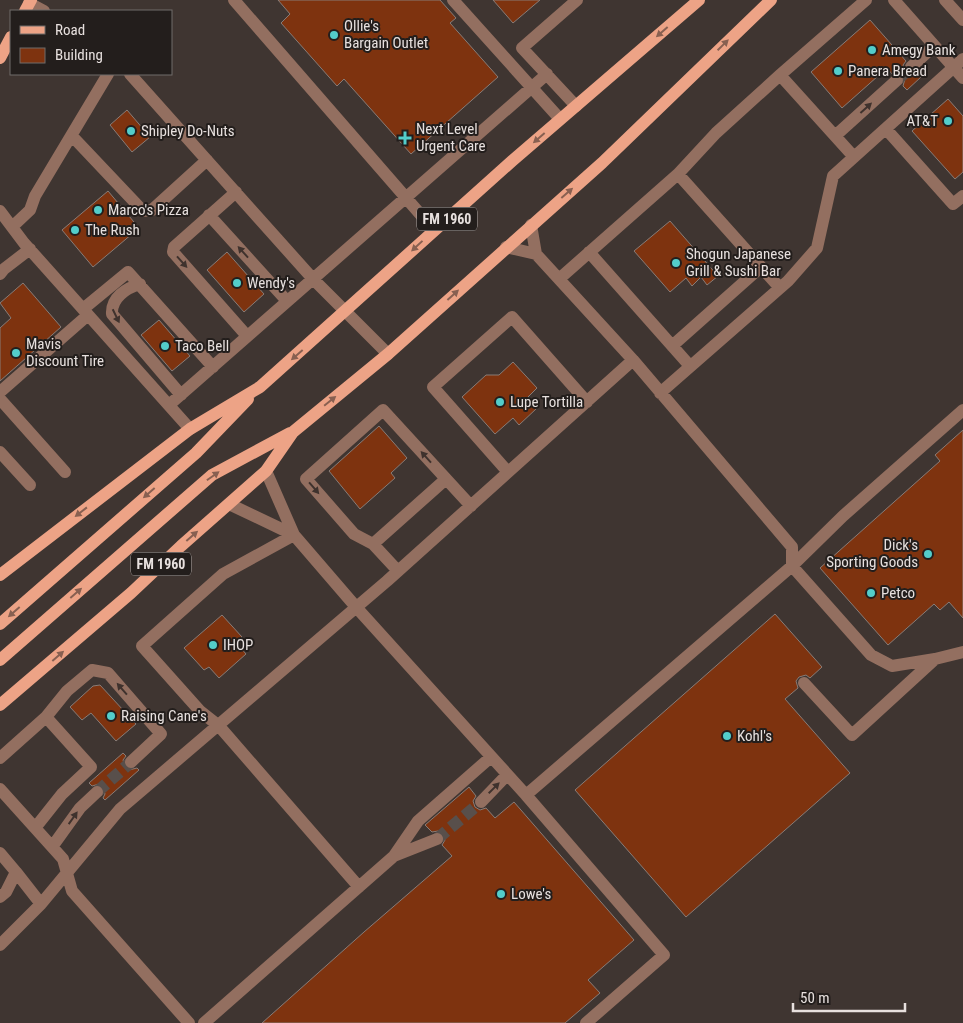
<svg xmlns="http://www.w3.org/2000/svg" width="963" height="1023" viewBox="0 0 963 1023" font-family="'Roboto Condensed',sans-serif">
<rect width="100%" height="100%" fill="#3f3531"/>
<path fill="#7e330f" stroke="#887c77" d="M278,0H440L456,18L450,23L498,77L411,154L344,79L337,86L281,23L290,14Z
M493,0H540L513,23Z
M870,20L906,61L903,65L905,72L909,75L917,73L921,77L907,90L903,86L905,79L903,74L896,72L892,74L887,68L842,108L811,72Z
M948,99L963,116V172L955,179L912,131Z
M127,110L150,137L132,152L110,125Z
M108,191L139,228L93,267L62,230Z
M670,221L718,276L707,285L701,277L692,286L686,278L670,292L634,251Z
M227,252L264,294L244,312L207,270Z
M23,283L61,327L0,381V328L11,318L0,303Z
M159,320L190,356L172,371L141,335Z
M513,362L537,388L528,397L537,408L519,425L513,418L495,434L462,397L486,375H499Z
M379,426L407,458L391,473L395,478L360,509L329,471Z
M963,430V618L949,602L940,610L934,604L888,645L820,568L940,461L935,455Z
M775,614L822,667L810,678L806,675L799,677L796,681L798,688L785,699L850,773L686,917L575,790Z
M222,615L242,637L236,642L246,654L219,678L209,667L204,670L184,648Z
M100,685L136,724L116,741L91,713L82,720L70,707L93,686Z
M123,753L126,756L123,760L125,767L129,770L137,768L139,770L105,800L103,798L105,794L103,787L99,784L92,786L89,783Z
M469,787L476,796L473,801L475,807L480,810L486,808L495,818L514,802L634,940L588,980L600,993L565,1023H262L364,932L452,856L442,845L445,840L442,833L438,831L432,832L425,825Z"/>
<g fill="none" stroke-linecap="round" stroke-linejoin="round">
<path stroke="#584f4b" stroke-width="12" stroke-dasharray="12 6" stroke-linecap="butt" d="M897,80L911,67
M97,792L131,762
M437,839L481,802"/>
<path stroke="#936f60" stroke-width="12" d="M234,0L434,230
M453,0L560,119
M894,0L963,78
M945,0L963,20
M29,3L44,11
M911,67L934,46
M130,74L313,279L388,354
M780,75L854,157
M576,106L522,48L577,0
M886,129L953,204L963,196
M72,136L143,211L152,210L207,160
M835,136L897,80
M678,174L780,288
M236,192L174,247L173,252L247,336
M0,211L24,243L190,429
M209,215L287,301
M531,225L536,254L633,360L792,547V566L871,655L892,666L935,659L963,652
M12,227L30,210L35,196L108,74
M506,247L536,254
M589,252L690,366
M0,274L4,269L30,249
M559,279L678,174L716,133L780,75L866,0
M140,284C126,288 111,298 112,314L181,395
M83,309L128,272L213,367
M672,346L761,267
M0,392L88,315
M660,393L788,281L817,248L833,176L963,59
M0,399L65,472
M169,405L547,74
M0,452L30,485
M508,472L433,387L512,317L587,402
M229,504L294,535L266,471
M373,544L446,479
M398,571L373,544L354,534L306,479L383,410L471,506
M804,683L852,735L935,659
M46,717L67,691L92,670L108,673L161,734L131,762
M0,758L46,717L91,767L62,794L35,828
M0,789L63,859L72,891L189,1023
M526,795L664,955L586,1023
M481,802L507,775
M52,847L80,808L97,792
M0,853L16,872L6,892L0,897
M394,856L437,839
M16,872L41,904
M359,887L219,726L200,711L142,646L223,574L294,535L356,607L526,795L792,566L843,516L963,410
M0,945L41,904L120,809L387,581L633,360
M204,1023L394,856L418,821L491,757"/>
<path stroke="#eda386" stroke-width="12" d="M25,11L31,0
M0,58L11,37
M0,575L190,429L260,387L512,161L699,0
M0,624L196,453L248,399
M0,660L212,475L290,433
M0,705L131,593L181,546L266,471L293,432L388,354L602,163L771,0"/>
</g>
<defs><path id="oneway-solid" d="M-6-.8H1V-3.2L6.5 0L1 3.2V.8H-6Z" transform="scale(1.25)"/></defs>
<g fill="#886051">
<use href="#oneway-solid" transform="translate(662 32) rotate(139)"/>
<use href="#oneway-solid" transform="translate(723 45) rotate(-44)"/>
<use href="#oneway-solid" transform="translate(539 138) rotate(139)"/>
<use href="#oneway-solid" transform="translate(567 193) rotate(-41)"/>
<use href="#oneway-solid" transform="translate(417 246) rotate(137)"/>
<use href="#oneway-solid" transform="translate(453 295) rotate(-42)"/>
<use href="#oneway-solid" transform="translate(297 355) rotate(139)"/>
<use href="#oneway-solid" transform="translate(330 401) rotate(-39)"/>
<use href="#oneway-solid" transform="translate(213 476) rotate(-35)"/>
<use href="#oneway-solid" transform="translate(149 493) rotate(139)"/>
<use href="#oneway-solid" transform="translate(81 512) rotate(142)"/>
<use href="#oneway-solid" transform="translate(192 536) rotate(-41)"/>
<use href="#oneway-solid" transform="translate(76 593) rotate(-41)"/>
<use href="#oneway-solid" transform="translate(14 612) rotate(139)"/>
<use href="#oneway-solid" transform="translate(58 656) rotate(-41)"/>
</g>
<g fill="#3f322d">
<use href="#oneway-solid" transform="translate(866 108) rotate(-42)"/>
<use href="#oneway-solid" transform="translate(243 252) rotate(-132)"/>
<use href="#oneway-solid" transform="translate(182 262) rotate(48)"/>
<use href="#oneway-solid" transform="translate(116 316) rotate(64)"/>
<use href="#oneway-solid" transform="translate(426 457) rotate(-132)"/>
<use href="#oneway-solid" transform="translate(314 488) rotate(49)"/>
<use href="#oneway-solid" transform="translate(122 689) rotate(-131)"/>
<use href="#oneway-solid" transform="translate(494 788) rotate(-45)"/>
<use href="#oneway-solid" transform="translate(73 818) rotate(-55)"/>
</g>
<g fill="#53cdca" stroke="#231e1c" stroke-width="2">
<circle cx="334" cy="35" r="5"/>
<circle cx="872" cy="50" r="5"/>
<circle cx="838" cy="71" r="5"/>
<circle cx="948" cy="121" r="5"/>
<circle cx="131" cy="131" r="5"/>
<path d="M402.5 130.5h5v5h5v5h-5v5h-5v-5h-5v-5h5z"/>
<circle cx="98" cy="210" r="5"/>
<circle cx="75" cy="230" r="5"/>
<circle cx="676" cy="263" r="5"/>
<circle cx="237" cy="283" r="5"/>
<circle cx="165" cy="346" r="5"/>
<circle cx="16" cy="353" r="5"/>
<circle cx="500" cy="402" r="5"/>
<circle cx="928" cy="554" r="5"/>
<circle cx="871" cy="593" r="5"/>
<circle cx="213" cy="645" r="5"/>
<circle cx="111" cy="716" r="5"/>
<circle cx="727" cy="736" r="5"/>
<circle cx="501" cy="894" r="5"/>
</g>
<g text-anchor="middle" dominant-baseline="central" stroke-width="4" stroke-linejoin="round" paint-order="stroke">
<g fill="#231e1c" stroke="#aca6a4" stroke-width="1">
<rect x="417" y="207.5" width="60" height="23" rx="4"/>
<rect x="131" y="552.5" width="60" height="23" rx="4"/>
</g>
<g font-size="14" font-weight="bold" fill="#e7e0de">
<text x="447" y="219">FM 1960</text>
<text x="161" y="564">FM 1960</text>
</g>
<g font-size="15" fill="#e7e0de" stroke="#231e1c" text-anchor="start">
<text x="344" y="26">Ollie's<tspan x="344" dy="17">Bargain Outlet</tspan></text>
<text x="882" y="50">Amegy Bank</text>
<text x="848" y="71">Panera Bread</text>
<text x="938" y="121" text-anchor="end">AT&amp;T</text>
<text x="416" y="129">Next Level<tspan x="416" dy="17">Urgent Care</tspan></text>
<text x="141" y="131">Shipley Do-Nuts</text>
<text x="108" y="210">Marco's Pizza</text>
<text x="85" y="230">The Rush</text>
<text x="686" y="254">Shogun Japanese<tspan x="686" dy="17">Grill &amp; Sushi Bar</tspan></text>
<text x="247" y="283">Wendy's</text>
<text x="26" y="344">Mavis<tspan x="26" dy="17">Discount Tire</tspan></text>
<text x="175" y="346">Taco Bell</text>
<text x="510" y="402">Lupe Tortilla</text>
<text x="918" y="545" text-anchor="end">Dick's<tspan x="918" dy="17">Sporting Goods</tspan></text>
<text x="881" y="593">Petco</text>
<text x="223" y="645">IHOP</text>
<text x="121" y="716">Raising Cane's</text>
<text x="737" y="736">Kohl's</text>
<text x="511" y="894">Lowe's</text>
</g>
</g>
<rect x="10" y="10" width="162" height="65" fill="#231e1c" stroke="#716c6a"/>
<rect x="20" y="26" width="25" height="8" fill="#eda386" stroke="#716c6a"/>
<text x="55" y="35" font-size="15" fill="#e7e0de">Road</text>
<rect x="20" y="48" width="25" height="15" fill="#7e330f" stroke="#716c6a"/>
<text x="55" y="60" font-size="15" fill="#e7e0de">Building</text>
<path d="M793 1003v8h112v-8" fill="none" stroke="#e7e0de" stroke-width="2.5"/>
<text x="800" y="1003" font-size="15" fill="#e7e0de" stroke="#231e1c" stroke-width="4" paint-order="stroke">50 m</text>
</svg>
